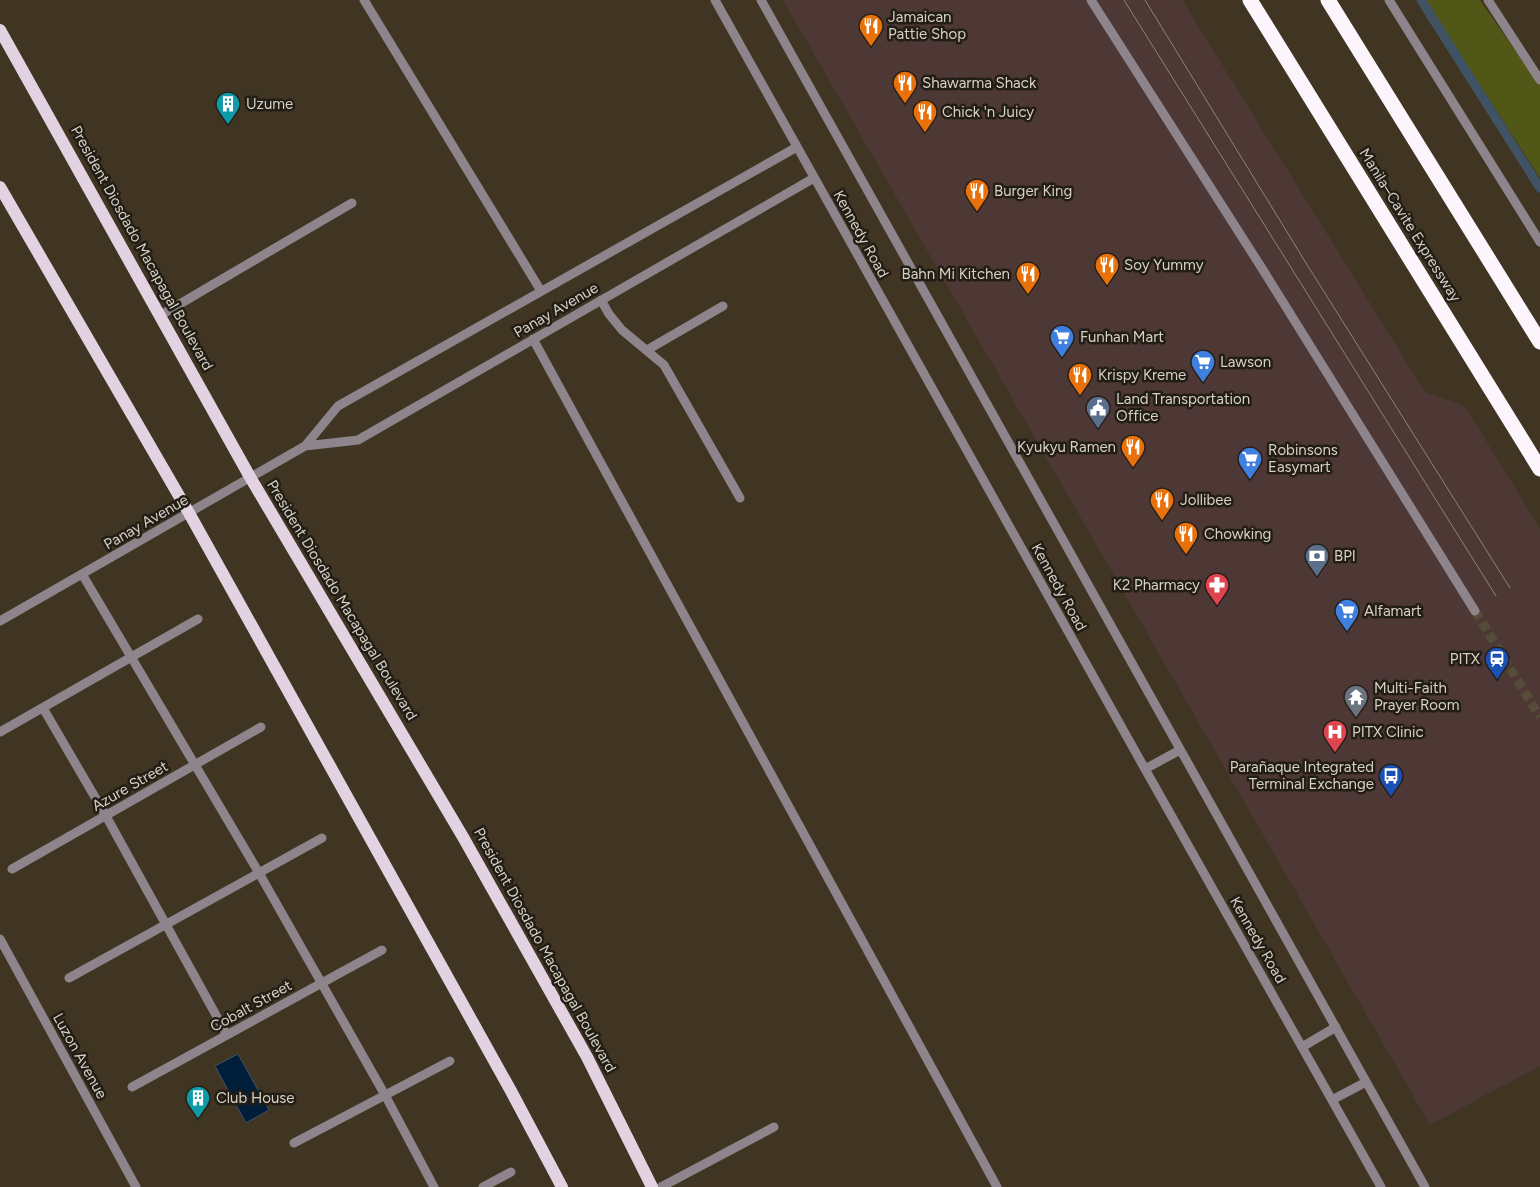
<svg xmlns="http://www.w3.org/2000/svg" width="1540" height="1187" viewBox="0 0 1540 1187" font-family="Figtree,sans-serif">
<rect width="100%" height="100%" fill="#3f3522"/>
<path fill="#4d3835" d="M783,0H1182L1425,392L1465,406L1540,529V1066L1430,1125Z"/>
<path fill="#505717" d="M1425,0H1480L1540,86V178Z"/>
<path fill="#001d3a" stroke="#405364" d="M238,1054L269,1110L246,1123L215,1066Z"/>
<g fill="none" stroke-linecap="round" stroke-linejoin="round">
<path stroke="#405364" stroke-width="9" d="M1421,0L1540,188"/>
<path stroke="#564c3a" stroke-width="9" stroke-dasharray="9 4.5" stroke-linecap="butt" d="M1475,611L1540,717"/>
<path stroke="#8d848c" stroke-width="9" d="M364,0L541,291
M715,0L1145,769L1381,1187
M761,0L1425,1187
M1091,0L1263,270L1475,611
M1389,0L1540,242
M1488,0L1540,80
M601,300L609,314L622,330L664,365L740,498
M161,315L352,203
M533,339L997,1187
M647,350L723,306
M305,446L358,440L814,178
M82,574L259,873L385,1095L434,1187
M0,621L305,446L338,406L797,147
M43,708L106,816L227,1035
M0,732L198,619
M1145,769L1180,750
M12,869L261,727
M0,939L136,1187
M69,978L322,838
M1302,1047L1336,1027
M132,1087L382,950
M1332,1100L1366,1082
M294,1143L450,1061
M483,1187L511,1172
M661,1187L774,1127"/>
<path stroke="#e3d2e1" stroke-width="12" d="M0,30L250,477L463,837L587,1057L652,1187
M0,187L189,513L511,1091L562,1187"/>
<path stroke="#fdf5fc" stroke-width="15" d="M1250,0L1540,469
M1328,0L1540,342"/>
<path stroke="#8d8475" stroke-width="1" d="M1124,0L1496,596
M1145,0L1306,263L1510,588"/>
</g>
<defs>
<symbol id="restaurant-pin" viewBox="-11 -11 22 30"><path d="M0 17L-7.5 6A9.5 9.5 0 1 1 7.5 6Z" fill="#e8710a" stroke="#221d15"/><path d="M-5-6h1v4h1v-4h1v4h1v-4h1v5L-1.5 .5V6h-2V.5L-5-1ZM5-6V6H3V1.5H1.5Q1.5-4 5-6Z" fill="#fff"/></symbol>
<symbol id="building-pin" viewBox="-11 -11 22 30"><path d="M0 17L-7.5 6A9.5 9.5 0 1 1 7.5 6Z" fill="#0f9aa8" stroke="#221d15"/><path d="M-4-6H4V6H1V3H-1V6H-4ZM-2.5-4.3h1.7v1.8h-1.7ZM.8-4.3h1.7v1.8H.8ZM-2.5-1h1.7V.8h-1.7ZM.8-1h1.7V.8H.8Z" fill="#fff"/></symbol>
<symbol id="supermarket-pin" viewBox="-11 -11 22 30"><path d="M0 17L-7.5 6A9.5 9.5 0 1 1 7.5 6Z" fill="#3f7fe0" stroke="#221d15"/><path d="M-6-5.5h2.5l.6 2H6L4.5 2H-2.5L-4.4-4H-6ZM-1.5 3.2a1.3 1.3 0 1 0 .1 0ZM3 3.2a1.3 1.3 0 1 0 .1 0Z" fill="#fff"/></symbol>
<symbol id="civic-pin" viewBox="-11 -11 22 30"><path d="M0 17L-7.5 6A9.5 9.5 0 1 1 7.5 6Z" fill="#5c6f8a" stroke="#221d15"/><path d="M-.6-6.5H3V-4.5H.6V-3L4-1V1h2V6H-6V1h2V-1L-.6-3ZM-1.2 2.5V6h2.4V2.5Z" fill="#fff"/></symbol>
<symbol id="bank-pin" viewBox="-11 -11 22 30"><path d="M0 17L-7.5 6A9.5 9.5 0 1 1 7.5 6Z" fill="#5c6f8a" stroke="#221d15"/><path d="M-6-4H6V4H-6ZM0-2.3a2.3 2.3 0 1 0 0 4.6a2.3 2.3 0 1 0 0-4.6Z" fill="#fff"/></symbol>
<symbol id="pharmacy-pin" viewBox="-11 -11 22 30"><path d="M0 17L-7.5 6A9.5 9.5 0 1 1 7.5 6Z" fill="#e0444e" stroke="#221d15"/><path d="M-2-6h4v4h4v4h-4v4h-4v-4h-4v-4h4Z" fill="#fff"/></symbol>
<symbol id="station-pin" viewBox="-11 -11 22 30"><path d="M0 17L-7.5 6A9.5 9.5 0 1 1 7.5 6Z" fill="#1a4fb4" stroke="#221d15"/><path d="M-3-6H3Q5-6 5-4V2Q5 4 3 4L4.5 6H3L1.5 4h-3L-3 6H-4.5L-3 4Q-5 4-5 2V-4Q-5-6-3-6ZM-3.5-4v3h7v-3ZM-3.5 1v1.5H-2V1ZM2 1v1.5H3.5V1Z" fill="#fff"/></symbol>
<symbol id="temple-pin" viewBox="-11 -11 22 30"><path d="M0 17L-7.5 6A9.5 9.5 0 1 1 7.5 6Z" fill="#6b7280" stroke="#221d15"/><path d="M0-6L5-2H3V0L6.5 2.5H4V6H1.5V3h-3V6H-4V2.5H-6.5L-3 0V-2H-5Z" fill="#fff"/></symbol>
<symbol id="hospital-pin" viewBox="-11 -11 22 30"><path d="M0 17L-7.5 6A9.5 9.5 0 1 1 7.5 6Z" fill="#e0444e" stroke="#221d15"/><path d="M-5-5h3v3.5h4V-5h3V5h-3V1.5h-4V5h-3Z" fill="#fff"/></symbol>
<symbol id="bus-pin" viewBox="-11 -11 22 30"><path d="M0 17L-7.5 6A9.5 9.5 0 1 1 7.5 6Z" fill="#1a4fb4" stroke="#221d15"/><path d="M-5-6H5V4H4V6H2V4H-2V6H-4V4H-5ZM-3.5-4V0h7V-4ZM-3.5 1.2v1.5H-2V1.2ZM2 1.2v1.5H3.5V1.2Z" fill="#fff"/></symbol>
</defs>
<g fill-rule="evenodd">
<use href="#restaurant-pin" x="857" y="12" width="28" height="38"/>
<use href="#restaurant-pin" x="891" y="69" width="28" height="38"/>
<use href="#building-pin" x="214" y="90" width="28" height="38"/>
<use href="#restaurant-pin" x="911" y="98" width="28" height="38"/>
<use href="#restaurant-pin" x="963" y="177" width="28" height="38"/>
<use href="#restaurant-pin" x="1093" y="251" width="28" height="38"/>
<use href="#restaurant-pin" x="1014" y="260" width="28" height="38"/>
<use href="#supermarket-pin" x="1048" y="323" width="28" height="38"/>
<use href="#supermarket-pin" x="1189" y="348" width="28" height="38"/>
<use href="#restaurant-pin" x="1066" y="361" width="28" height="38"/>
<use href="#civic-pin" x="1084" y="394" width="28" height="38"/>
<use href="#restaurant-pin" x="1119" y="433" width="28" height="38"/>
<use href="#supermarket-pin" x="1236" y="445" width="28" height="38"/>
<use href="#restaurant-pin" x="1148" y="486" width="28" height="38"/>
<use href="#restaurant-pin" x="1172" y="520" width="28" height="38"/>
<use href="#bank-pin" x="1303" y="542" width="28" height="38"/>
<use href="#pharmacy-pin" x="1203" y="571" width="28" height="38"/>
<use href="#supermarket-pin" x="1333" y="597" width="28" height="38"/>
<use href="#station-pin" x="1483" y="645" width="28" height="38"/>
<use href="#temple-pin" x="1342" y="683" width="28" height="38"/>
<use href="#hospital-pin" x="1321" y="718" width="28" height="38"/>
<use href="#bus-pin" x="1377" y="762" width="28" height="38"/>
<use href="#building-pin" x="184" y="1084" width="28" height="38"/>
</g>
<g text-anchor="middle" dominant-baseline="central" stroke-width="5" stroke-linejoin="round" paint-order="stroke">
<g font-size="15" fill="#d7d0c5" stroke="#221d15" text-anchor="start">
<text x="888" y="17">Jamaican<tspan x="888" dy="17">Pattie Shop</tspan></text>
<text x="922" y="83">Shawarma Shack</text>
<text x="246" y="104">Uzume</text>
<text x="942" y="112">Chick 'n Juicy</text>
<text x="994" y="191">Burger King</text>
<text x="1124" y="265">Soy Yummy</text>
<text x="1010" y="274" text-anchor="end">Bahn Mi Kitchen</text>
<text x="1080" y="337">Funhan Mart</text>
<text x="1220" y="362">Lawson</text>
<text x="1098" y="375">Krispy Kreme</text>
<text x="1116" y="399">Land Transportation<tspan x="1116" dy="17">Office</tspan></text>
<text x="1116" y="447" text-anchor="end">Kyukyu Ramen</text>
<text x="1268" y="450">Robinsons<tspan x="1268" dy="17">Easymart</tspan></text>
<text x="1180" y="500">Jollibee</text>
<text x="1204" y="534">Chowking</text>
<text x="1334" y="556">BPI</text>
<text x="1200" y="585" text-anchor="end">K2 Pharmacy</text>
<text x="1364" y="611">Alfamart</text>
<text x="1480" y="659" text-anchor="end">PITX</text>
<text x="1374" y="688">Multi-Faith<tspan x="1374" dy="17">Prayer Room</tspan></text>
<text x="1352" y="732">PITX Clinic</text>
<text x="1374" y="767" text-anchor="end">Parañaque Integrated<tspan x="1374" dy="17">Terminal Exchange</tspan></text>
<text x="216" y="1098">Club House</text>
</g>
<g font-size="15" fill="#d7d0c5" stroke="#221d15">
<text transform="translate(1410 225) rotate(58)">Manila–Cavite Expressway</text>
<text transform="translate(861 234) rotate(61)">Kennedy Road</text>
<text transform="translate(142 248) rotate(61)">President Diosdado Macapagal Boulevard</text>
<text transform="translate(556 310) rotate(-30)">Panay Avenue</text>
<text transform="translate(146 522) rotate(-30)">Panay Avenue</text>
<text transform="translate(1059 587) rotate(61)">Kennedy Road</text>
<text transform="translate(342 600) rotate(59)">President Diosdado Macapagal Boulevard</text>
<text transform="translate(130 786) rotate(-30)">Azure Street</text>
<text transform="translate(1258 940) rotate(60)">Kennedy Road</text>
<text transform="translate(545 950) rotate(61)">President Diosdado Macapagal Boulevard</text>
<text transform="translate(251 1006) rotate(-29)">Cobalt Street</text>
<text transform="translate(80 1056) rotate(61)">Luzon Avenue</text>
</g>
</g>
</svg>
